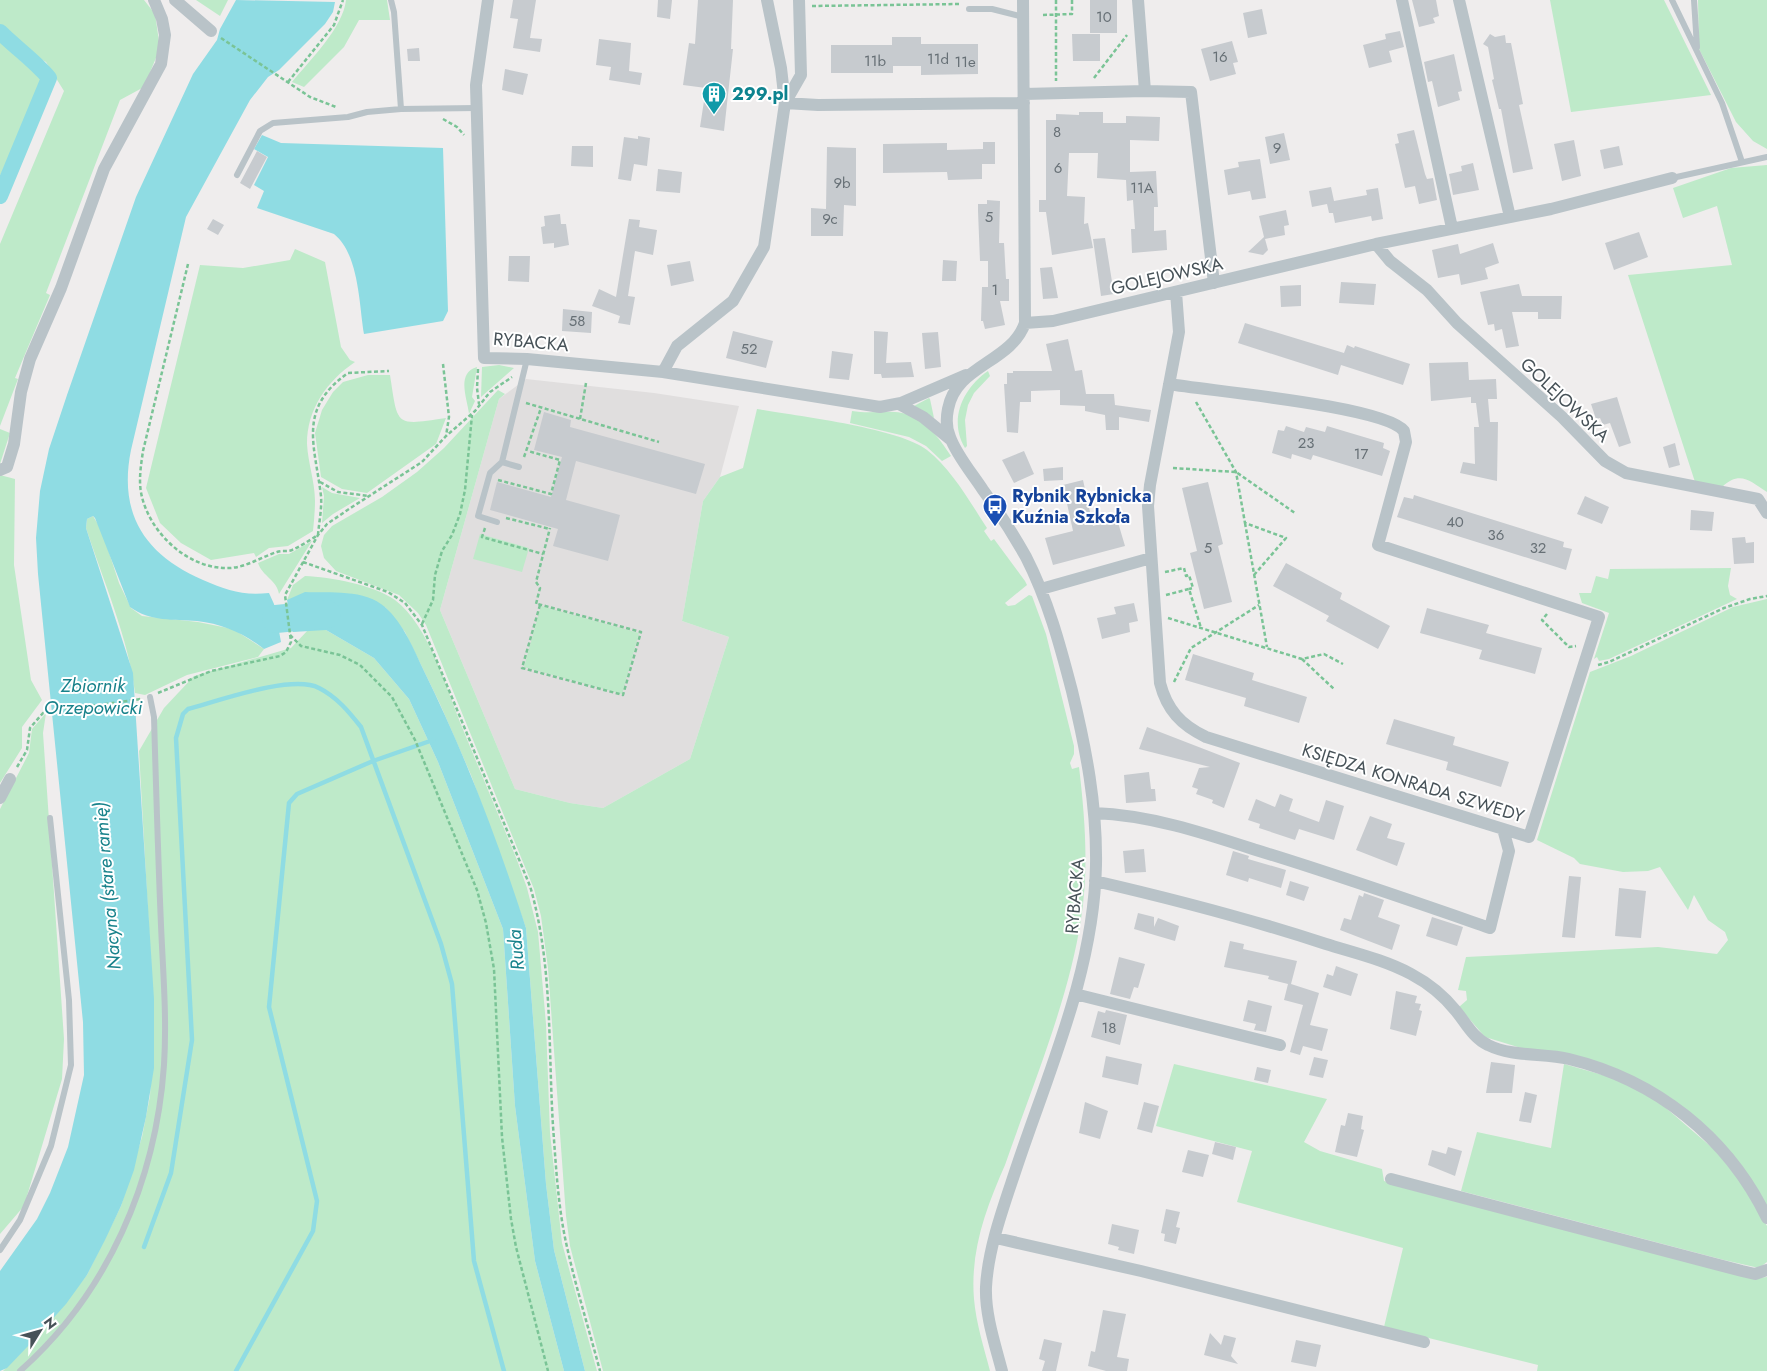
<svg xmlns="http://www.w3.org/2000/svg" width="1767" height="1371" viewBox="0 0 1767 1371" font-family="Jost,sans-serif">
<rect width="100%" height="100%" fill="#efeded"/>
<path fill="#e0dede" d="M526,379L654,393L739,406L720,477L703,501L682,621L729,637L690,759L603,808L570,803L515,789L440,610L499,399Z"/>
<path fill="#beeac9" d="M0,0H144L155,14L160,48L144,87L120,100L46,293L50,295L15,378L18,379L0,426V244L64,91L46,62L24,50L0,25Z
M196,0H228L220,16Z
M346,0H387L390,20H359L344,47L304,87L292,82C310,60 343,28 346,0Z
M1550,0H1664L1711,95L1571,112Z
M1698,0H1767V149L1753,141L1736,122L1699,49Z
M0,40L22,62L38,72L44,79L0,176Z
M1767,165V492C1750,481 1740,470 1722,487L1695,482L1628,275L1732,265L1717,206L1683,218L1673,188L1731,168Z
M295,249L325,262L341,347L350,360L355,362C327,381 307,409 307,444C308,463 315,482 315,501C315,511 314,521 313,531L288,546L269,548L256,557L254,553L211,560L181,543L160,523L146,488L200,265L243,268L290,260Z
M499,365L514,368L481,397L482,367Z
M477,367L472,397L475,401L469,414C467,398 456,373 477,367Z
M988,371L990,376L974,393L968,405L965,420L967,446L965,448C948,420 963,388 988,371Z
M368,375H390C398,426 394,426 446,418L436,444L367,493L342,489L321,477L315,433L322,410L333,392L343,382Z
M498,390L505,394L499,399L440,610L515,789L570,803L603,808L690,759L729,637L682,621L703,501L720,477L743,468L757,409C796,416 899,428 927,450C951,469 969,500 985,525L987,528L984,531L991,541L994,539L1025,581L1027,585L1005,603L1008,606L1015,605L1029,595L1032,596L1046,634L1074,746V754L1070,763L1072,769L1079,767C1085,817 1089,869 1081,919C1069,999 1032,1087 1005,1165C986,1208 970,1251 974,1299C976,1323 984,1348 990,1371H603L570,1246L566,1216L548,968L541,916L534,889L426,625L418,613L399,595L336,571L324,558L321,546L324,535L332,526L382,497L417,472L444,448Z
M929,398L930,399L934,418L914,406Z
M852,411C870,414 886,410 902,413C923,416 940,439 951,456L942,461L926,446L909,437L850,423Z
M0,429L10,433L0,464Z
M0,475L15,479L14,565L31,680L42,700L22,727V748L0,783Z
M322,487L332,493L360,498L333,514L322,523L324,496Z
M93,516L102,531L119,583L131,608L142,616L198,622L233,629L264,649L258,657L187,675L145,695L135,693C129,640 103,580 86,528L87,519Z
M480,534L529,548L522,572L473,559Z
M312,541L279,594C277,580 262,576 258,563L279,554H289Z
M1731,568L1728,586L1730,595L1737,599L1609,659L1599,661L1597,657L1594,659L1609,613L1582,603L1579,593H1591L1596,576L1608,579L1610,569Z
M305,576C330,577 374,585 395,600C429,626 446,688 462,727C480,771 499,816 517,860L527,888L538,932L546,1024L550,1133L562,1243L597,1371H585L554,1250L546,1184L526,928L471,775L440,704L405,632L385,607L287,600L293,585Z
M1767,599V1210L1756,1188L1655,1089L1485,1037L1459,1007L1467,1000L1466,991L1458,990L1466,957L1658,947L1717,954L1728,940L1725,932L1708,920L1694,895L1688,910L1660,867L1648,871L1623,872L1580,864L1574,858L1537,840L1590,672L1631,656L1733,607Z
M541,606L639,633L622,694L524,667Z
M308,630H326L374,658L409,699L438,762L503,929L515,1106L535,1261L564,1371H3L43,1330L87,1275L121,1206L142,1137L150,1096L154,1019L139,751L164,708L194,676L291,648Z
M46,713L43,733L64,1039L62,1079L24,1206L0,1234V809L29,753L32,729Z
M1174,1064L1327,1099L1304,1142L1320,1151L1382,1169L1384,1181L1416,1191L1758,1278L1767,1277V1371H1537L1538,1365L1384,1327L1403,1248L1237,1202L1252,1151L1156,1126Z
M1564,1064L1610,1077L1652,1096L1716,1151L1748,1191L1767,1226V1262L1759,1268L1724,1260L1461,1191L1477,1132L1551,1148Z"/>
<path fill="#8fdce3" d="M236,0L335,2L333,12L325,24L279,70L268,77L250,100L186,217L131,450C118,514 145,555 203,580C227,590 242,596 269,593L274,604L281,642L264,649C243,633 223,624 197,621C174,619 150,622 130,607L95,518L93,516L87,519L86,528L133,673L154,999V1068L146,1117L134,1170L121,1206L105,1240L87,1275L66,1304L31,1343L7,1368L0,1371V1271L37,1219L50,1193L68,1147L84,1075L83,1022L38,574L36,538L40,491L49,449L67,395L136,197L193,74L217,40L220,29Z
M262,135L281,143L443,148L448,311L443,321L364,334C359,304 359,254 334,234L257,208L264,191L254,185L268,157L254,149Z
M305,592C330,593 365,589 385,607C404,624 414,650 424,671C465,754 498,841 526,928L546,1184L554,1250L585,1371H564L535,1261L515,1106L503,929L438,762L409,699L374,658L326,630L293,632L287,600Z"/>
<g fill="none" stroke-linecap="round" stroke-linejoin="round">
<path stroke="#8fdce3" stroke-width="4.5" d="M144,1247L171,1173L192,1040L176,738L183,714L188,709C218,701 292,674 319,688C337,697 349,712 361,727L441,944L452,984L474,1261L504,1371
M236,1371L313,1231L317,1201L269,1007L289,803L297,794L373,761L433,740"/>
<path stroke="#8fdce3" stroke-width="16" d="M0,32C16,48 35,61 49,78L0,196"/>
<path stroke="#8fdce3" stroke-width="28" d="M276,619L327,614"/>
</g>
<path fill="#c7cbcf" d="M513,0H536L530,38L542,39L540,52L513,48L518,19L510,18Z
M658,0H672L670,19L657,17Z
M698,0H733L731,49H733L724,131L700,127L706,88L683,85L689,43L695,44Z
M1090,0H1117V33H1090Z
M1412,0H1436L1439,16L1433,18L1435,23L1419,27Z
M1262,9L1267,34L1248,38L1243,13Z
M1400,31L1404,47L1389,51L1392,62L1369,68L1363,45L1386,39L1385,34Z
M1072,34H1100V61H1073Z
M1490,34L1495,37L1505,35L1506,43H1511L1523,104L1519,105L1533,169L1513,173L1501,109H1499L1492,80L1494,79L1488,47L1483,44Z
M892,37H921V44H978V74L921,75V66H893V73H831V45H892Z
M599,39L631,43L629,71L642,73L640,85L609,80L611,67L596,65Z
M1232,41L1238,62L1233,63L1236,74L1210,81L1201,49Z
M419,48L420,61H408L407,49Z
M1454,54L1462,91L1458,92L1460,100L1438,107L1432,81L1428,82L1424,62Z
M505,69L528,74L523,95L502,90Z
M1079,112H1103V123H1126V116L1160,117L1159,141L1130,140V172L1156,171L1158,207H1154V231L1166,230L1167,250L1132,253L1131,229H1135L1133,200L1127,201L1126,180L1097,178L1098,153H1069L1067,196L1085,197L1084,224L1088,223L1093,248L1052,255L1046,212H1039V200H1046V120H1056V114L1079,115Z
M1414,130L1425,174L1427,179L1433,178L1437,200L1419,204L1415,186L1405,188L1395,144L1399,143L1397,134Z
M1284,133L1290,160L1270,164L1265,137Z
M638,136L650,138L647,166L634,164L631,181L618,179L624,137L638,139Z
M1574,140L1581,176L1562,181L1554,144Z
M983,142H995V164H982V179L948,180L947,172L883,173V144L947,143V150L983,149Z
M572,146H593V167L571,166Z
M1619,146L1623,165L1604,169L1600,150Z
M827,147L856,148V206L844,205L843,236H811V208L826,209Z
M257,151L267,157L250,189L240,183Z
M1260,159L1266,198L1252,200L1250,191L1228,195L1224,170L1239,167L1238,162Z
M1473,163L1479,190L1453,195L1449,174L1462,171L1461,166Z
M658,169L682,172L680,193L656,191Z
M1331,187L1334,201L1367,195L1366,190L1378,188L1383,219L1372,221L1371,216L1335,223L1333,213H1329L1327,204L1312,207L1309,191Z
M987,200L1000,201L999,243H1004L1006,279H1009V301H1000L1005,325L985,329L983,321H981L982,287H988V261H980L978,211V204H987Z
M1286,210L1289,225L1284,226L1285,235L1265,239L1268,250L1263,255L1248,252L1264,237L1259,216Z
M560,214L561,224H566L569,245L554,248V243L543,244L541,227L545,226L544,216Z
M213,219L224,225L218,235L207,229Z
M629,219L640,220L639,227L657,230L653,255L635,251L628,296L635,297L630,325L618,323L620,316L592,306L599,289L616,297Z
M1639,232L1648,257L1614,270L1605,243Z
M1105,238L1114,294L1101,296L1093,239Z
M1493,243L1499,263L1485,268L1488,279L1461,285L1459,274L1438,278L1432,250L1458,244L1460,254Z
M509,256H530L529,282L508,281Z
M943,260L957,261L956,281H942Z
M690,261L694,281L671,286L667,265Z
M1052,267L1058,298L1043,299L1040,268Z
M1341,282L1376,284L1374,305L1339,303Z
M1519,284L1522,296H1562L1561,319H1538V312H1512L1519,346L1506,348L1502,329L1495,331L1494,324L1488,325L1480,292Z
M1301,285V306L1281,307L1280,286Z
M563,309L592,312L591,333L562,331Z
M1245,323L1344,353L1347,345L1354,348L1355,346L1410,364L1403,385L1341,365L1338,375L1238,343Z
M733,331L773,341L766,368L726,358Z
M874,331L888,332L886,363L911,362L914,377L882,378L881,374H874Z
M938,332L941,367L925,369L922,333Z
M1068,339L1075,371L1082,370L1086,394H1114L1115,405L1151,410L1149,422L1119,417V430H1106L1105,415L1085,411V406L1060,405V390L1031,391V402H1020L1018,433L1007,432L1004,384H1007V373H1013V371H1052L1046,344Z
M832,351L853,354L849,380L829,378Z
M1468,362L1469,380L1496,379L1497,399H1488L1490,422H1498L1497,481L1460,473L1463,462L1475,464L1474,427H1479L1476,403H1471V397L1431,401L1429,363Z
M1617,397L1631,443L1619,447L1610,423L1603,425L1600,418L1596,419L1591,404Z
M544,412L571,420L570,427L705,464L696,494L576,461L566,500L620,515L608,561L553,546L558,529L490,510L497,482L551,497L562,457L534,450Z
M1286,426L1304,432L1306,427L1325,432L1327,426L1384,443L1383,448L1390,451L1382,476L1313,455L1311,460L1292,454L1291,459L1272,453L1278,430L1284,431Z
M1675,443L1680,465L1669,468L1663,447Z
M1024,451L1034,474L1014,483L1002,460Z
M1063,467V480L1044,481L1043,469Z
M1083,480L1093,526L1117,519L1125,546L1053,565L1045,538L1073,531L1063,485Z
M1208,482L1223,544L1218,546L1232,602L1204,609L1190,553L1197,551L1182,488Z
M1414,495L1564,542L1563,547L1572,549L1566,570L1397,517L1404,497L1413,499Z
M1585,496L1609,507L1602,524L1577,514Z
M1691,510L1714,512L1712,531L1690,530Z
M1745,537L1746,543L1754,542V563L1734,564L1732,538Z
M1286,563L1342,593L1340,599L1390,626L1378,649L1326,621L1329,616L1273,586Z
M1134,603L1138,621L1129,623L1130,632L1102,639L1097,618L1116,614L1114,607Z
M1427,608L1489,625L1486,633L1542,648L1535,674L1479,659L1482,650L1420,633Z
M1193,654L1254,673L1252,680L1307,697L1299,723L1244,706L1246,698L1185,680Z
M1394,719L1455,737L1453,745L1509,762L1501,787L1446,770L1448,762L1386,744Z
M1147,727L1240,763L1224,808L1212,803L1213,800L1196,794L1198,789L1192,787L1199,768L1210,767L1139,749Z
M1149,772L1151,789H1155L1156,801L1126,803L1124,775Z
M1280,794L1293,799L1289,811L1319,822L1326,800L1344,806L1334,840L1299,829L1295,840L1259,828L1260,824L1248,820L1256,799L1275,807Z
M1370,816L1392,824L1387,838L1405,843L1397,866L1356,850Z
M1144,849L1146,872L1125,873L1123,851Z
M1233,851L1249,856L1248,859L1286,870L1281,888L1249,878L1248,882L1226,875Z
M1569,876L1581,877L1575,938L1562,937Z
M1290,881L1309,887L1304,901L1286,895Z
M1619,888L1646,891L1641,938L1615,936Z
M1364,893L1384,900L1378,917L1400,925L1392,950L1340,930L1344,918L1351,920L1359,895L1363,897Z
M1138,913L1154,917V927L1158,918L1179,926L1175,941L1134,929Z
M1432,917L1463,927L1457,946L1426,936Z
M1230,941L1244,944L1243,949L1297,961L1291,984L1319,993L1310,1025L1328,1029L1322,1051L1303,1046L1300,1055L1290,1052L1303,1005L1284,1000L1288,984L1268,979L1269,976L1224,967Z
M1119,957L1145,964L1138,988L1134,987L1130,999L1110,994Z
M1336,966L1358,974L1351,996L1323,987L1327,974L1333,976Z
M1396,991L1417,996L1415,1003L1421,1004L1419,1010L1422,1011L1416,1036L1390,1029Z
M1248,1000L1272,1006L1266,1032L1254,1030L1256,1024L1243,1021Z
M1106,1010L1127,1015L1120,1045L1091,1037L1098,1011L1105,1013Z
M1106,1056L1142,1064L1138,1085L1102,1077Z
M1314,1057L1328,1060L1323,1078L1309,1075Z
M1491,1062L1515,1065L1512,1093H1486Z
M1257,1067L1271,1070L1268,1083L1254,1080Z
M1525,1092L1537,1095L1531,1123L1519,1121Z
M1085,1102L1108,1111L1100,1139L1079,1133Z
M1144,1102L1159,1106L1152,1133L1137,1129Z
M1348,1113L1363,1116L1361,1129L1364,1130L1357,1157L1335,1152L1341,1125L1345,1126Z
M1215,1142L1236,1147L1233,1160L1212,1154Z
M1448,1147L1462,1151L1455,1176L1428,1165L1432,1150L1446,1154Z
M1188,1150L1209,1155L1203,1177L1182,1172Z
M1166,1209L1180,1212L1176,1227L1180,1228L1176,1244L1164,1241L1165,1234L1161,1233Z
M1112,1224L1139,1230L1134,1254L1118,1250L1119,1247L1108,1244Z
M1103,1310L1126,1314L1117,1357L1129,1359L1127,1371H1106L1088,1366L1091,1351L1095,1352Z
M1210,1333L1221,1345L1224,1335L1236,1338L1231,1356L1238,1364L1204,1355Z
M1044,1339L1062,1343L1056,1371H1042L1045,1361L1039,1359Z
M1296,1340L1321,1345L1316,1367L1291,1362Z"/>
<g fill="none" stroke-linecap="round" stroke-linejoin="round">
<path stroke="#7ac496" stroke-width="2.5" stroke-dasharray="4 2.5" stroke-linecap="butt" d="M1056,0V81
M812,6L961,4
M1043,15L1072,14V0
M221,38L310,97L336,107
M1094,78L1127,35
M288,82L334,25L343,0
M443,119L457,127L464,135
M188,264L143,451C141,465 138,482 142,497C151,534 189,570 230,568C247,567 261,557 277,552C282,550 287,552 292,550C301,546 310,540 318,535C319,522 322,509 321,496C315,445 297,409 348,373L389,371
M443,364L449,417L446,436
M478,369L477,388L479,404
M1196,402L1236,472L1245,523L1286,538L1254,575
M526,403L659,442
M580,419L586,383
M524,457L541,408
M1173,468L1236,472L1295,513
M498,480L551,494L560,460L528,451
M320,482L338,492L369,496
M506,518L550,529
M1245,523L1267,647
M485,528L482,537L543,554
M303,562L388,592L405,603L422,625L530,886C553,965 548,1046 553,1126C556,1166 558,1208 567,1247C576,1288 589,1329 600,1371
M1165,572L1184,568L1186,576L1189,575L1193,588L1189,589
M1166,595L1189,589L1201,628
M540,605L522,668L623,695L641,632L538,604H536L540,588L536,582L550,528
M1547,614L1542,620L1569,647L1576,646
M1168,618L1302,659L1324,654L1343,664
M422,624L433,600L435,575L442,551L452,535L460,514L465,490L472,415
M290,635L301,646L340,655L360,665L392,697L415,740L477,890L486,923L494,969L502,1137L511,1219L516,1247L548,1371
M1302,659L1335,690
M1598,665L1609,662L1724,608L1750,599L1767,596
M1174,682L1191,648L1259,605
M158,693L211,671L280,656L286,652L291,642L285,595L318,535L327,524L352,507L422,462L446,436L475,411L490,392L512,377
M17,767L27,750L30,728L43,713L141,699"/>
<path stroke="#b9c3c8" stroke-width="6" d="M391,0L394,12L401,109
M1672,0L1722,103L1742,162
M1694,0L1697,47
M969,9H992L1023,17
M237,175L260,131L273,123L348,117L367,112L401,109L476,108
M1672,178L1767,157
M502,462L519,467
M497,522L478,516L490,473L502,462L527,359
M0,1250L20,1220L51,1146L71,1065L69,1000L50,818
M20,1371C108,1293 156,1181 164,1065C167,1018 163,972 161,925C158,856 156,787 154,717L150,697"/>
<path stroke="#b9c3c8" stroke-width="12" d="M175,0L211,31
M488,0L476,85L484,358L527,359L663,372L880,407L901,403L966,375
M767,0L781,68L785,103L818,105L1024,103
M1138,0L1145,91
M1402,0L1452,228
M1459,0L1510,217
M1024,94L1145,91L1191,92L1214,283
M1376,244L1390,261L1427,290L1457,323L1562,417L1605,461L1626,473L1758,499L1767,513
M1025,323L1053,321L1376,244L1551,209L1672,178
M663,372L677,346L733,301L764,247L785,103L801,75L799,0
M1169,384C1209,391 1385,406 1404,431L1406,442L1378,545L1599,617L1529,837L1206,737C1181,725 1167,710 1160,683L1148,506L1150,485L1179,332L1176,292
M899,404L923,417L950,439
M0,470L7,467L14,444L21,392L30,359L61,288L104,169L161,64L165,35L162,19L154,0
M1041,589L1151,558
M0,798L10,779
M1094,813C1150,815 1204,833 1256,850C1335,874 1412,901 1490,928L1509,851L1503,829
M1095,881C1173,899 1250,919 1326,944C1355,953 1385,960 1411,974C1428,983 1444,996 1456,1011C1466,1023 1473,1038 1488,1045C1512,1057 1543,1053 1569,1059C1656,1080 1728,1137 1767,1218
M1075,994L1280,1045
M1391,1179L1742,1271L1755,1274L1767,1270
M996,1238L1141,1271L1424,1342
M1002,1371C995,1344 985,1315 986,1287C988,1249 1003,1208 1015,1172C1048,1072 1094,972 1096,865C1097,805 1086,749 1072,691C1060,645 1048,600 1026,557C1013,534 999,512 983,490C972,473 957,456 950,437C946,428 946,419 948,409C956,365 1011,363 1025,323L1023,0"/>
</g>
<defs>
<symbol id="building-pin" viewBox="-11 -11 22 30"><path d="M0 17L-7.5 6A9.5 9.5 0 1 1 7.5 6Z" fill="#0f9aa8" stroke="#fff"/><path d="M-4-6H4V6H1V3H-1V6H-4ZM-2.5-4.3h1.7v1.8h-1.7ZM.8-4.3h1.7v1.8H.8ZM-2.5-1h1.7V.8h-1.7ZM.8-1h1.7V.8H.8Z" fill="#fff"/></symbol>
<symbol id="bus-pin" viewBox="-11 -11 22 30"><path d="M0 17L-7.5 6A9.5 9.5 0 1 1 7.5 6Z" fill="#1a4fb4" stroke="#fff"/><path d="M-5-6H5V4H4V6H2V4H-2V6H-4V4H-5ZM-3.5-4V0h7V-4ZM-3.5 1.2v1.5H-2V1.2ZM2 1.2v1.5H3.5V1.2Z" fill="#fff"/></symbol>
</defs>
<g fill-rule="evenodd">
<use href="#building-pin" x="700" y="80" width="28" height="38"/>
<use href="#bus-pin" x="981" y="492" width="28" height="38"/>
</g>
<g text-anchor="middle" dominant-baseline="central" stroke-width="4" stroke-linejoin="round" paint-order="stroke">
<g font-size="15" fill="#677076">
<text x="1104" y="17">10</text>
<text x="1220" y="57">16</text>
<text x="938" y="59">11d</text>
<text x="875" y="61">11b</text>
<text x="965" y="62">11e</text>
<text x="1057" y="132">8</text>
<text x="1277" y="148">9</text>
<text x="1058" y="168">6</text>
<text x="842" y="183">9b</text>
<text x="1142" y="188">11A</text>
<text x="989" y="217">5</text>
<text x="830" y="219">9c</text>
<text x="995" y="290">1</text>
<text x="577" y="321">58</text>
<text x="749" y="349">52</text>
<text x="1306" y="443">23</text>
<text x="1361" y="454">17</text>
<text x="1455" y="522">40</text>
<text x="1496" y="535">36</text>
<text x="1208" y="548">5</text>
<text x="1538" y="548">32</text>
<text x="1109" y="1028">18</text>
</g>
<g font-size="18" font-weight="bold" fill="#0d838f" stroke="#fff" text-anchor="start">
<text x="732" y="94">299.pl</text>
</g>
<g font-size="18" fill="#475258" stroke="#fff">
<text transform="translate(1167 276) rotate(-13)">GOLEJOWSKA</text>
<text transform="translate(531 342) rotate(5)">RYBACKA</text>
<text transform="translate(1565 400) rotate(43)">GOLEJOWSKA</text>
<text transform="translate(1413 783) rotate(17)">KSIĘDZA KONRADA SZWEDY</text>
<text transform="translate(1075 896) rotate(-85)">RYBACKA</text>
</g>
<g font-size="18" font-weight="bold" fill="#164399" stroke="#fff" text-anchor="start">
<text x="1012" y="496">Rybnik Rybnicka<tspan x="1012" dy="21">Kuźnia Szkoła</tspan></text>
</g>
<g font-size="19" font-style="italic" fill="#18828b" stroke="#fff">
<text x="93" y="685">Zbiornik<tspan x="93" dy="22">Orzepowicki</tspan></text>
<text transform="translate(107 886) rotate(-95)">Nacyna (stare ramię)</text>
<text transform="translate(516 950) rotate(-95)">Ruda</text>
</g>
</g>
<g transform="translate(40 1331) rotate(53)" stroke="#ffffff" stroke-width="4" paint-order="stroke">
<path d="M0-4L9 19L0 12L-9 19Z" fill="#475258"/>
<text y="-8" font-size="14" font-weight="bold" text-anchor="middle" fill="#475258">N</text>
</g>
</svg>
